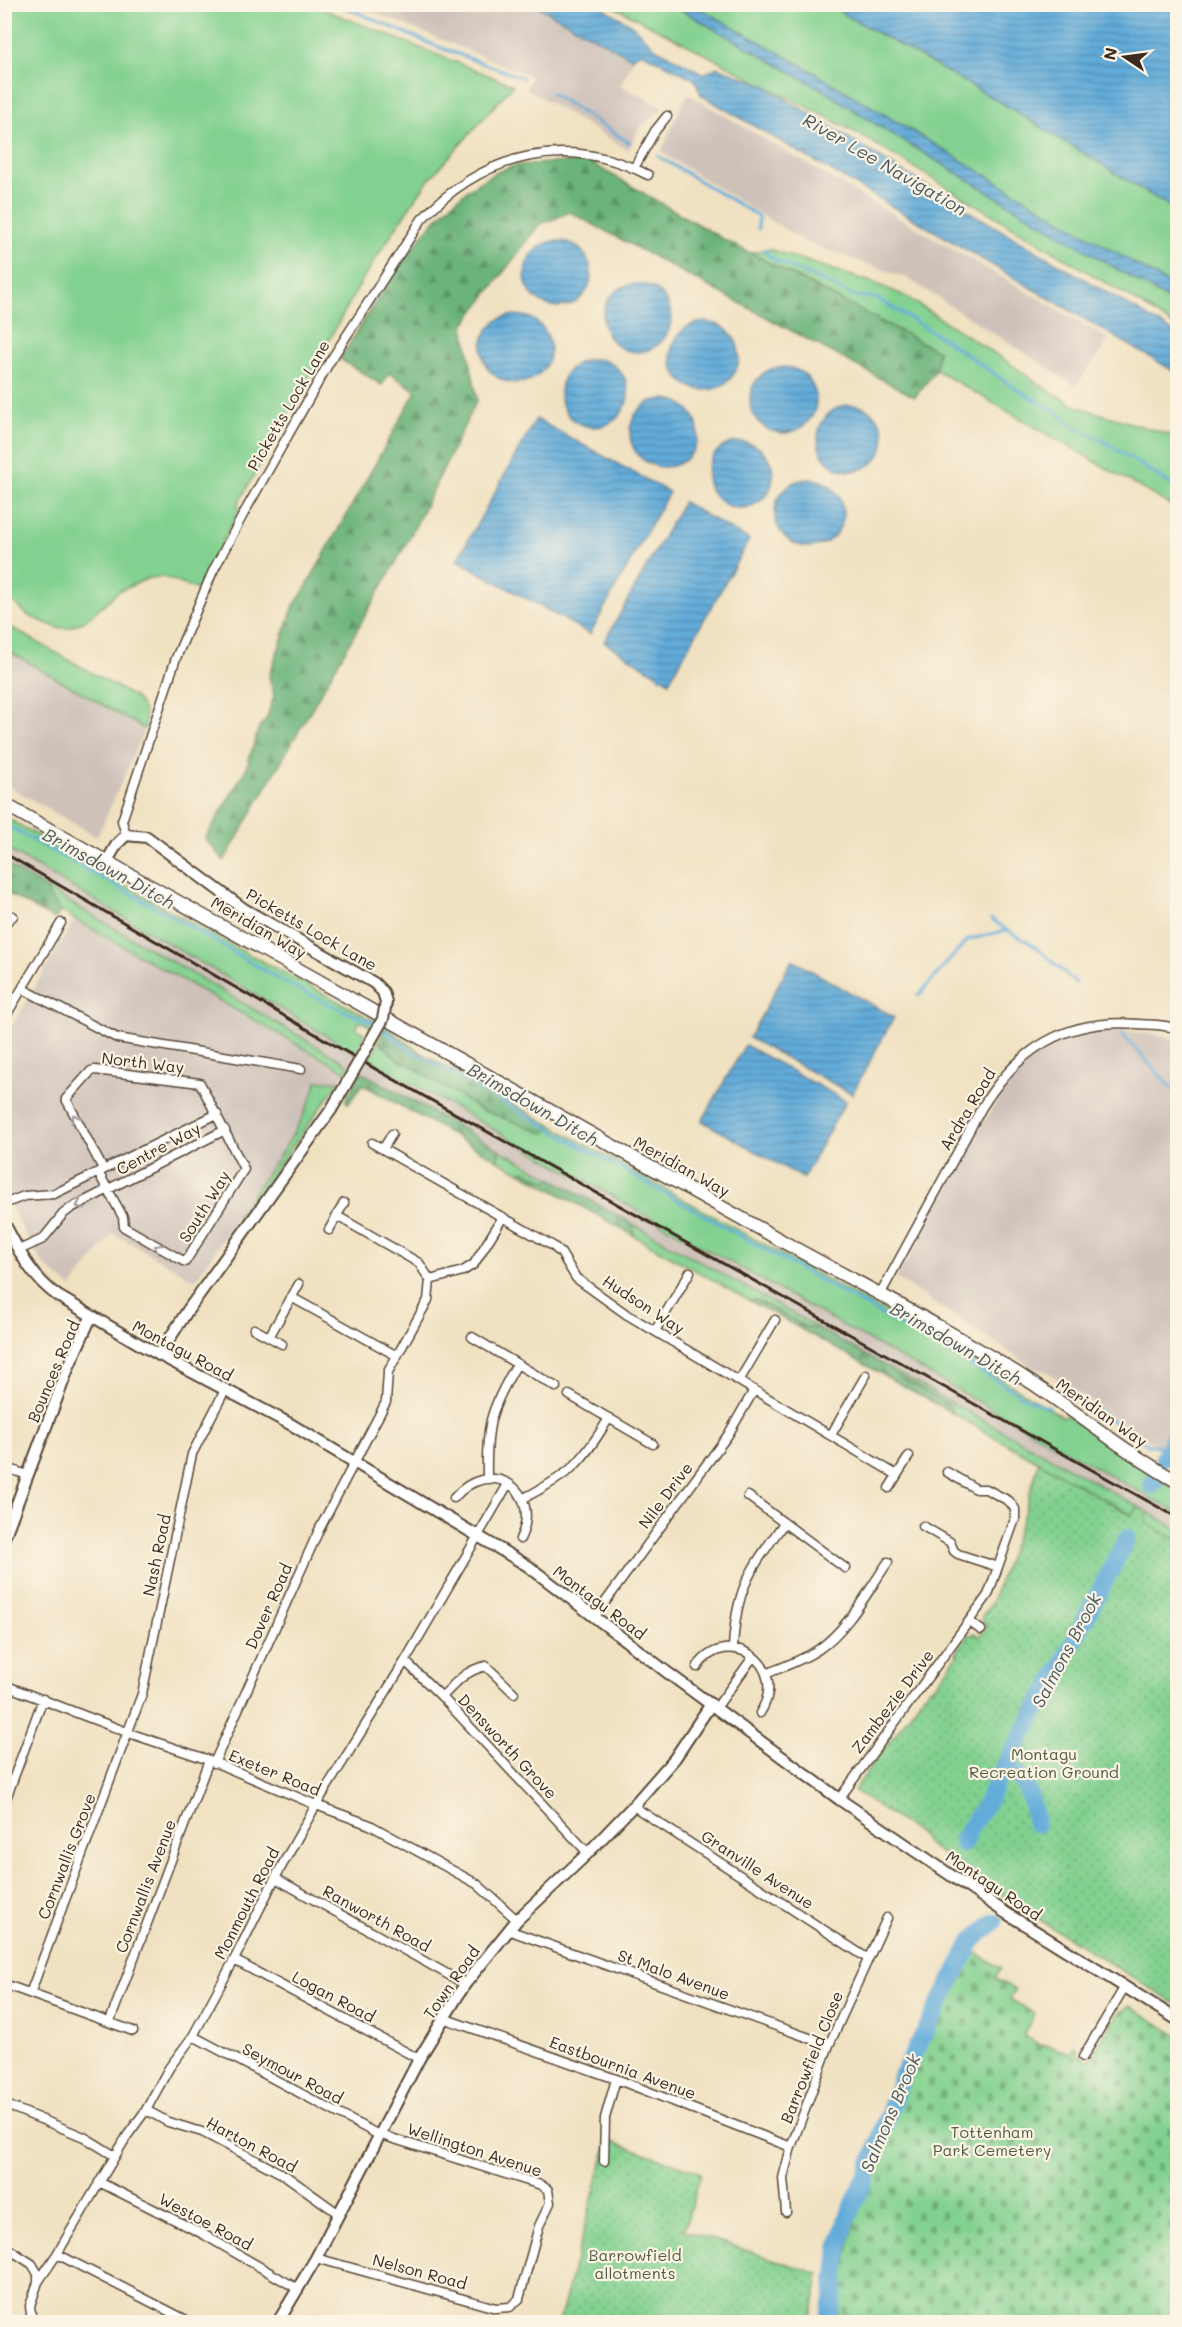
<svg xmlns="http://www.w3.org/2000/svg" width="1182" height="2327" viewBox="0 0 1182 2327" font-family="Mali,sans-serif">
<defs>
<pattern id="forest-firs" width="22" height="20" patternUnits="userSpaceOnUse" patternTransform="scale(1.5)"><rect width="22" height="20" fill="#6ab37a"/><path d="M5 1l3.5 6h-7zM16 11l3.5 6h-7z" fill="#589263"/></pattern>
<pattern id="cemetery-stones" width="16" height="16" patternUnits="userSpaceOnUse" patternTransform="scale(1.5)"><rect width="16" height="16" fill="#83d190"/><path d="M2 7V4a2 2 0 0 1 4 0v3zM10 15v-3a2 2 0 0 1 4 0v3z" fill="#6caa75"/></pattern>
<pattern id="park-dots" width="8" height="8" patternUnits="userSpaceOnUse" patternTransform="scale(1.5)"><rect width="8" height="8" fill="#83d190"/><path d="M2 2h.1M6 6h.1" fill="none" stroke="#6caa75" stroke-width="1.8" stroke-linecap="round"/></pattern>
<pattern id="water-rules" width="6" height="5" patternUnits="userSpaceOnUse" patternTransform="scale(1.5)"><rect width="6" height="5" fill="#62acda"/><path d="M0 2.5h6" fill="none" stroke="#528cb0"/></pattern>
</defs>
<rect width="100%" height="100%" fill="#fcf5e5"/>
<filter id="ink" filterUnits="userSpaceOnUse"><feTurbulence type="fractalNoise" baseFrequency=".0167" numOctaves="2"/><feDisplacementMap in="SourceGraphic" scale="12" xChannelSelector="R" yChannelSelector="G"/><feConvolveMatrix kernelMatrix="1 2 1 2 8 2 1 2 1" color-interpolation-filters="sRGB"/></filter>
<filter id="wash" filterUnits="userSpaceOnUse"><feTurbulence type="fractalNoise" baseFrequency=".008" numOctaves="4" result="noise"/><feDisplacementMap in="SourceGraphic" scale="24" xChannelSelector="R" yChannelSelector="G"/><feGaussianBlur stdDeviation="1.35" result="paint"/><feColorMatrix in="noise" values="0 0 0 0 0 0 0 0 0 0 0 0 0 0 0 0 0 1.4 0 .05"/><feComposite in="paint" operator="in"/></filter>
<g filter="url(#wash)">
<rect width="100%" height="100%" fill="#f0e1c1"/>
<path fill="#cec1b9" d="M356,5H533L633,61L620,85L663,108L640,127L628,150L526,88L531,76Z
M688,94L882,208L1109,339L1076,386L907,278L805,242L661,152L673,123Z
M5,650L145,729L97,837L5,784Z
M5,848L382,1067L1177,1513V1529L375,1080L197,978L5,864Z
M75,918L346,1072L340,1081H317L312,1100L286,1144L195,1280L113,1233L71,1288L44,1265L24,1232L5,1195V1038Z
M1101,1031H1130L1165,1036L1177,1042V1468L1152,1443L1047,1372L1034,1368L896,1278L915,1248L968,1146L1011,1080L1037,1056L1062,1042Z"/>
<path fill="#83d190" stroke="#5f7e57" stroke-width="1.5" d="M5,4L313,5L513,85L427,182L406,212L364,277L237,506L240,508L198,590L164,577L149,578L119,591L85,621L68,628H58L29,616L5,595Z
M611,5H672L823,90L877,125L1177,305V328L1131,298L855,132Z
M694,5H828L1002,103L1177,211V289L808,69Z
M769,249L874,283L905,296L1005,360L1042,386L1075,406L1177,437V509L936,370L938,351L751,253Z
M5,624L133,696C144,706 147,714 145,729L5,649Z
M5,817L220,939L385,1026L383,1033L362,1022L358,1023L357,1029L365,1034L356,1053L5,848Z
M47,889L349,1065L346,1072L60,911L48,896Z
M379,1041L399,1061L410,1065L481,1110L544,1132L549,1130L551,1125L969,1359L1063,1417L1066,1415L1137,1465L1177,1490V1513L368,1059Z
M317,1081H340L241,1218L237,1216C265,1175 304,1128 317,1081Z
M500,1150L551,1178L547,1181L523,1171L520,1172L497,1160Z
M633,1224L818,1328L806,1327L757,1300L750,1301L634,1236Z
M891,1369L1137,1506L1132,1515L952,1413L949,1405L891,1372Z
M1148,1512L1177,1529V1540L1145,1523Z"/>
<path fill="url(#forest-firs)" stroke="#526e4c" stroke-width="1.5" d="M588,161L721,238L938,351L936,370L915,397L570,212L539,225L464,325L477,400L407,543L224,861L205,839L246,769L259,727L266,720L274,696L269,676L294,605L302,594L416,391L389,373L382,385L340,359C382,293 433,194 510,167C526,162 569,163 588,161Z
M5,864L47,889L49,896L60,911L56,918H52L5,892Z
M385,1026L423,1054L551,1125L549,1130L544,1133L481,1110L410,1065L399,1061L379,1041Z
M361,1072L500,1150L497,1160L362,1084L349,1103L346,1102V1099Z
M523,1170L547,1181L551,1178L633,1224L634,1236L520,1172Z
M757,1300L806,1327L818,1328L891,1369V1372L949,1405L952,1413L750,1301Z"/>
<path fill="url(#cemetery-stones)" stroke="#5f7e57" stroke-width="1.5" d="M971,1950L1001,1968L995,1978L1015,1990L1010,1999L1035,2014L1023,2035L1041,2046L1042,2044L1070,2053L1074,2046L1078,2049L1076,2053L1089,2061L1118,2013L1130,2006L1177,2035V2322H837C844,2285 845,2245 860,2210L854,2206L869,2176L904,2079Z"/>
<path fill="url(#park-dots)" stroke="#5f7e57" stroke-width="1.5" d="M1039,1462L1131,1515L1137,1506L1148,1512L1146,1523L1177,1540V2005L1032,1915L927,1844L922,1836L854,1790L929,1688L934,1687L958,1655L955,1653L968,1635L975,1634L979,1637L987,1626L983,1623L982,1616L991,1604L1022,1520Z
M608,2140L701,2173L684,2230L819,2274L814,2307L809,2322H559Z"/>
<path fill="url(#water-rules)" stroke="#4e6b7c" stroke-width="1.5" d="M535,5H599L633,26L655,48L704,74L717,67L762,84L901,171L1177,334V373L701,95L696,81L690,77L641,52L631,58Z
M672,5H694L808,69L1177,289V305L877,125L823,90Z
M828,5H1177V211L1002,103Z
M525 274a33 33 0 1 1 66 0a33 33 0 1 1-66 0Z
M603 318a34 34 0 1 1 68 0a34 34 0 1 1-68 0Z
M482 349a34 34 0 1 1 68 0a34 34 0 1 1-68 0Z
M671 356a34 34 0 1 1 68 0a34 34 0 1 1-68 0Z
M560 393a34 34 0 1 1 68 0a34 34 0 1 1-68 0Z
M750 400a33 33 0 1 1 66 0a33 33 0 1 1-66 0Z
M630 433a34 34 0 1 1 68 0a34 34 0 1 1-68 0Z
M818 438a33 33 0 1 1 66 0a33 33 0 1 1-66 0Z
M536,419L669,492L590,634L457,560Z
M707 475a33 33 0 1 1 66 0a33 33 0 1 1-66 0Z
M775 513a34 34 0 1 1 68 0a34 34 0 1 1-68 0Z
M683,502L749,540L669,682L604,642Z
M792,960L894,1017L852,1094L749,1038Z
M745,1045L846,1101L803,1178L702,1121Z"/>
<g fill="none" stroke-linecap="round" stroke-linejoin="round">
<path stroke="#62acda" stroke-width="3" d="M338,4L436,46L523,78
M551,93L630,143
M658,156L758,216V229
M764,249L768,255L779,262L855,296L876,298L941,337L1015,388L1058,413L1075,427L1107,443L1178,489
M4,824L182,922L284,982L344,1011L377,1024L410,1050L976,1368L1027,1399L1049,1407
M991,919L1007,930
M918,996L967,940L1007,930L1036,947L1076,983
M1121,1033L1178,1095
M1090,1407L1095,1408L1148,1445L1169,1446
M954,1837L968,1830"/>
<path stroke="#62acda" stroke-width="18" d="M1164,1458L1178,1428
M1152,1485L1155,1480
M1006,1763C1028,1786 1031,1793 1036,1824
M963,1844L968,1830L986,1804L999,1777L1060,1668L1127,1538
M827,2322L833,2300L839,2249L846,2221L867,2175L902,2076L972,1941L994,1922"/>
</g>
</g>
<g filter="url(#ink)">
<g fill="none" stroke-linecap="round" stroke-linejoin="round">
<defs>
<path id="street" d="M634,168L655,131L667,116
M126,835L122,821L176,658L213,571L244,513L329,363L422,219C484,153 567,133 648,175
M4,924L13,916
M23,989L117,1038L301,1069
M4,1019L61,923
M372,1143L553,1246L561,1253L576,1278L626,1314L897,1475
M383,1149L392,1134
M98,1172L123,1217L124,1227L185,1262L244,1169L200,1083L95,1070L91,1071L66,1099L103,1169
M4,1204L24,1196L54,1194L217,1114
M337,1216L419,1263L430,1280
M329,1230L344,1203
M19,1250L43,1239L63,1214L71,1208L225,1130
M881,1293L981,1109C1017,1049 1066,1018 1137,1024C1151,1025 1164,1024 1178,1029
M291,1297L397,1356
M254,1329L282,1344
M655,1331L690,1272
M269,1337L299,1284
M472,1337L556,1387
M739,1381L775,1320
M569,1395L653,1444
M831,1435L866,1375
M4,1467L27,1475
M487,1478C486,1424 490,1410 517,1364
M889,1488L909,1456
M748,1496L845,1568
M454,1498C489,1456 544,1489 520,1539
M524,1498C572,1473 581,1464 609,1418
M923,1526L950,1542L954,1551L958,1554L998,1567
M595,1616L728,1435L754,1390
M970,1622L981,1630
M733,1648C736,1587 750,1571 784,1523
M405,1661L442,1697L588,1853
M697,1667C728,1623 791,1665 760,1713
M768,1673C785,1666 803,1660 819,1649C848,1629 868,1591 888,1562
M4,1685L132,1734L209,1760L316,1805L370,1825L477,1884L517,1920
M442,1697C455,1683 466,1670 486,1666L514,1693
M716,1708L753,1657
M214,1763L319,1530L386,1402L388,1372L428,1300L430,1280L463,1271L474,1264L503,1217
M839,1799L988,1595L1015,1519V1509L1009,1501L986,1489H976L947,1472
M4,1804L43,1699
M633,1806L867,1958
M275,1878L465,1984
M508,1930L829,2045
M234,1960L419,2059
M4,1984L133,2031
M31,1991L142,1694L192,1454L225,1390
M443,2018L616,2079L791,2147
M110,2021L209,1760
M193,2036L375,2133L541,2185L548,2190L550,2203L539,2226L519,2299L510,2307L496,2308L316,2258
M1083,2057L1124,1988
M4,2104L84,2137L115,2156
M146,2110L168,2122L202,2132L286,2176L339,2214
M604,2161L605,2118L616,2079
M99,2182L201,2233L298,2289
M786,2212L783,2178L791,2147L829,2045L887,1918
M4,2246L32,2264L38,2274V2282L30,2306L32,2322
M57,2254L190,2322
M38,2282L57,2254L127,2136L146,2110L169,2068L193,2036L234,1960L275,1878L316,1805L405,1661L508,1484"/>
<path id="secondary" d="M107,861L117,844L126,835L147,837L244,909L374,983L383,992L386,1002
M4,1223C19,1251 31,1277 58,1296L141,1345L292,1425L528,1566L668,1673L839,1799L1006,1913L1178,2020
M159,1355L188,1310L331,1110L345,1086
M4,1538L69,1366L91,1317
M278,2322L316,2258L419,2059L465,1984L517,1920L588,1853L633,1806L675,1758L711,1704"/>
<path id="primary" d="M4,804L798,1250C875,1292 952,1331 1026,1379C1077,1412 1124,1452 1178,1482"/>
</defs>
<use href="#street" stroke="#564536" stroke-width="11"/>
<use href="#secondary" stroke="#564536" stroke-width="14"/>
<use href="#primary" stroke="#564536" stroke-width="15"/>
<use href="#street" stroke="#fff" stroke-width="8"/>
<use href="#secondary" stroke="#fff" stroke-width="10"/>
<use href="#primary" stroke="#fff" stroke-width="12"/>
<path stroke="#3b2a1e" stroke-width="3" d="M4,853L379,1071L1178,1518"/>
<defs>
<path id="secondary-bridge" d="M345,1086L383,1019L386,1002"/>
</defs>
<use href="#secondary-bridge" stroke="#564536" stroke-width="14" stroke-linecap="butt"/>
<use href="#secondary-bridge" stroke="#fff" stroke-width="10"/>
</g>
<defs><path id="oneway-chevron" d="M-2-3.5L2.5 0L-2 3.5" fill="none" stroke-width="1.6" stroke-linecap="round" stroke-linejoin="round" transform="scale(1.5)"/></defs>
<g stroke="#a79f9a">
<use href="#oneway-chevron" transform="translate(75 1118) rotate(-118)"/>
<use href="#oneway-chevron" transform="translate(80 1205) rotate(154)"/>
<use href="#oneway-chevron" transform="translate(158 1248) rotate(-151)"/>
</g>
</g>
<g text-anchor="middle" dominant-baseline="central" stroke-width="4.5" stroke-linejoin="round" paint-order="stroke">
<g font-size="16" fill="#3b2a1e" stroke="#fcf5e5">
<text transform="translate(288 405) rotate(-60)">Picketts Lock Lane</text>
<text transform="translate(259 927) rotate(30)">Meridian Way</text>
<text transform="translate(312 929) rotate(30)">Picketts Lock Lane</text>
<text transform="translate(143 1062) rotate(7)">North Way</text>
<text transform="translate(967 1109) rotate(-59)">Ardra Road</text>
<text transform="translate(158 1148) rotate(-28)">Centre Way</text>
<text transform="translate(682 1166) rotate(29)">Meridian Way</text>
<text transform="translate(204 1206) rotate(-58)">South Way</text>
<text transform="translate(644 1304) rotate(33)">Hudson Way</text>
<text transform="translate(183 1350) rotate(28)">Montagu Road</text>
<text transform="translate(53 1371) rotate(-67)">Bounces Road</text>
<text transform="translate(1102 1412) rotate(35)">Meridian Way</text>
<text transform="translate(665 1495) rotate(-53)">Nile Drive</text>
<text transform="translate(156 1555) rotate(-78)">Nash Road</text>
<text transform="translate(600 1602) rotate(37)">Montagu Road</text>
<text transform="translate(268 1606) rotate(-66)">Dover Road</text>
<text transform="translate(892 1701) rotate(-53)">Zambezie Drive</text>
<text transform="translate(508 1746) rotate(47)">Densworth Grove</text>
<text transform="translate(275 1772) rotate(22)">Exeter Road</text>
<text transform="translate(66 1856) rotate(-69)">Cornwallis Grove</text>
<text transform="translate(758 1869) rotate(33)">Granville Avenue</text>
<text transform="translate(994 1885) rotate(34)">Montagu Road</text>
<text transform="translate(145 1886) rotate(-69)">Cornwallis Avenue</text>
<text transform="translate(246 1903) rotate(-63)">Monmouth Road</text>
<text transform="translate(377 1918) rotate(29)">Ranworth Road</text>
<text transform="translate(674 1974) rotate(20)">St Malo Avenue</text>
<text transform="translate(451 1982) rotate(-55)">Town Road</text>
<text transform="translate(334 1996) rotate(28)">Logan Road</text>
<text transform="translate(811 2057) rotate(-68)">Barrowfield Close</text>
<text transform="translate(623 2067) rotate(20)">Eastbournia Avenue</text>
<text transform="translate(293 2073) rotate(28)">Seymour Road</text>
<text transform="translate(252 2144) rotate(28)">Harton Road</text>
<text transform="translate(475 2149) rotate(18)">Wellington Avenue</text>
<text transform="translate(206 2221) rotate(28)">Westoe Road</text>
<text transform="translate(420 2271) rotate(15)">Nelson Road</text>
</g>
<g font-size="16" fill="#515c40" stroke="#fcf5e5">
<text x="1044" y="1753">Montagu<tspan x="1044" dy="18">Recreation Ground</tspan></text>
<text x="992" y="2131">Tottenham<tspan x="992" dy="18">Park Cemetery</tspan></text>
<text x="635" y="2254">Barrowfield<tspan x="635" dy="18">allotments</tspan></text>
</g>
<g font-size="18" font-style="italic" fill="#495860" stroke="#fcf5e5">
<text transform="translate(885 164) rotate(30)">River Lee Navigation</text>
<text transform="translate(109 868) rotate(29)">Brimsdown Ditch</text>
<text transform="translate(533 1104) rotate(30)">Brimsdown Ditch</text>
<text transform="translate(956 1343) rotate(30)">Brimsdown Ditch</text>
<text transform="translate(1066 1650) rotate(-62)">Salmons Brook</text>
<text transform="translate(890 2113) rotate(-67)">Salmons Brook</text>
</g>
</g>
<rect width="1182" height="2327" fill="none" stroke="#fcf5e5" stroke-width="24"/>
<g transform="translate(1125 57) rotate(283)" stroke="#fcf5e5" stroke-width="4.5" paint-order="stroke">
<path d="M0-4.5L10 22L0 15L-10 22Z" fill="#3b2a1e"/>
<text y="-9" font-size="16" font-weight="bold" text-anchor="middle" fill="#3b2a1e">N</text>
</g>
</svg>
